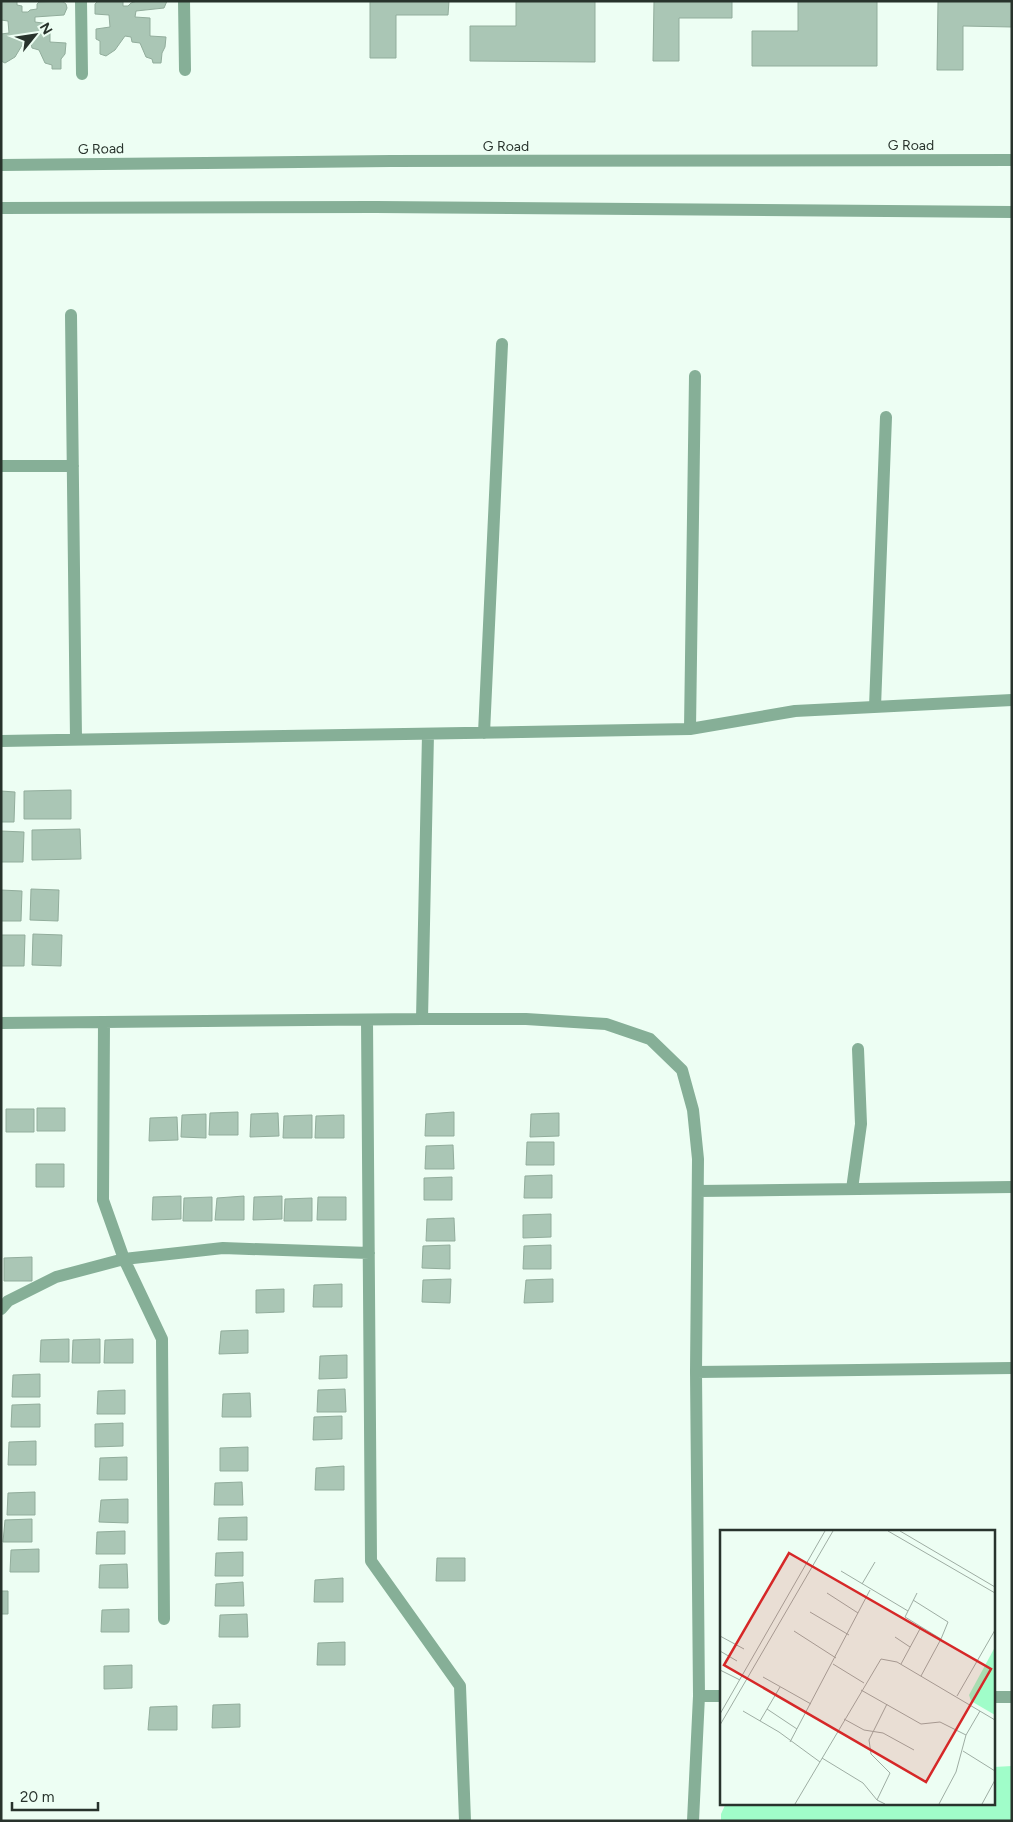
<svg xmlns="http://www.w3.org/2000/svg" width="1013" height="1822" viewBox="0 0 1013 1822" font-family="Figtree,sans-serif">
<rect width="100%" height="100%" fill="#edfef3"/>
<path fill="#a0fdc9" d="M1012,1766V1821H721V1814L726,1803H994V1767Z"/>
<path fill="#aac6b5" stroke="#92ad9c" d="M1,1H17V5L22,6V12H28L30,10L37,9V4L39,2L62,1L66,4L67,8L64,15L35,17V22L50,24V42L66,43L65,54L61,59V69H52V65L45,63L39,50L32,48L31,43L24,42L15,57L5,63L1,61V34L9,33L8,21L1,20Z
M98,1H123V6H128L131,3L137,1H167L164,8L136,11L135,17L150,18V36L166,37L165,47L162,53L161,63H153L152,59L146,57L140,43L132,42L131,37L125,36L115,50L106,56L100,54V41L96,39V29L110,27L109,15L95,14V4Z
M370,1H449L448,15H396V58H370Z
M516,1H595V62L470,61V26H516Z
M654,1H732V18H679V61H653Z
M798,1H877V66H752V31H798Z
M938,1H1012V27L963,26V70H937Z
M71,790V819H24V791Z
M1,791L15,792L14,822H1Z
M80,829L81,859L32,860V830Z
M1,831L24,832L23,862H1Z
M31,889L59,890L58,921L30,920Z
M1,890L22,891L21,921H1Z
M33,934L62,935L61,966L32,965Z
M1,935H25L24,966H1Z
M37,1108H65V1131H37Z
M6,1109H34V1132H6Z
M238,1112V1135H209L210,1113Z
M454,1112V1136H425L426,1114Z
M278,1113L279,1136L250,1137L251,1114Z
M559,1113V1136L530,1137L531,1114Z
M206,1114V1138L181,1137L182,1115Z
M312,1115V1138H283L284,1116Z
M344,1115V1138H315L316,1116Z
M177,1117L178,1140L149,1141L150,1118Z
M527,1142H554V1165H526Z
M453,1145L454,1169H425L426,1146Z
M36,1164H64V1187H36Z
M552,1175V1198H524L525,1176Z
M452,1177V1200H424V1178Z
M181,1196V1219L152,1220L153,1197Z
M244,1196V1220H215L217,1198Z
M282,1196V1219L253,1220L254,1197Z
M212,1197V1221H183L184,1198Z
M318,1197H346V1220H317Z
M312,1198V1221H284L285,1199Z
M551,1214V1237L523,1238V1215Z
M454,1218L455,1241H426L427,1219Z
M450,1245V1269L422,1268L423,1246Z
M551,1245V1269H523L524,1246Z
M32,1257V1281H4V1258Z
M451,1279L450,1303L422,1302L423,1280Z
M553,1279V1302L524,1303L526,1280Z
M342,1284V1307H313L314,1285Z
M284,1289V1312L256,1313V1290Z
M248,1330V1353L219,1354L221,1331Z
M69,1339V1362H40L41,1340Z
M100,1339V1363H72L73,1340Z
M133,1339V1363H104L105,1340Z
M347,1355V1378L319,1379L320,1356Z
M40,1374V1397H12L13,1375Z
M345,1389L346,1412H317L318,1390Z
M125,1390V1414H97L98,1391Z
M250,1393L251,1417H222L223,1394Z
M40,1404V1427H11L12,1405Z
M342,1416V1439L313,1440L314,1417Z
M123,1423V1446L95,1447V1424Z
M36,1441V1465H8L9,1442Z
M248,1447V1471H220V1448Z
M127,1457V1480H99L100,1458Z
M344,1466V1490H315L316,1468Z
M242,1482L243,1505H214L215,1483Z
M35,1492V1515H7L8,1493Z
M128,1499V1523L99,1522L101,1500Z
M247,1517V1540H218L219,1518Z
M32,1519V1542H3L5,1520Z
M125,1531V1554H96L97,1532Z
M39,1549V1572H10L11,1550Z
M243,1552V1576H215L216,1553Z
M437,1558H465V1581H436Z
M127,1564L128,1588H99L100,1565Z
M343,1578V1602H314L315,1580Z
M243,1582L244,1606H215L216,1584Z
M1,1591H8V1614H1Z
M129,1609V1632H101L102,1610Z
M247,1614L248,1637H219L220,1615Z
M345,1642V1665H317L318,1643Z
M132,1665V1688L104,1689V1666Z
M240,1704V1727L212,1728L213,1705Z
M177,1706V1730H148L150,1707Z"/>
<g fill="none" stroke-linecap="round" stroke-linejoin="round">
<path stroke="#86af97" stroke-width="12" d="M81,1L82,74
M184,1L185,70
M71,315L76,739
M1,466H73
M875,707L886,417
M690,729L695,376
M484,733L502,344
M1,741L690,729L795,711L1012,700
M422,1019L428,734
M367,1020L371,1561L460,1686L465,1821
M104,1022L103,1200L124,1259L162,1339L164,1619
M1,1023L422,1019H526L606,1024L650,1039L682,1070L693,1110L698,1159L696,1372L699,1696L693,1821
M852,1189L861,1124L858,1049
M698,1191L1012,1187
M1,1309L8,1301L56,1277L124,1259L223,1248L369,1253
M696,1372L1012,1368
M699,1696H722
M994,1697H1012"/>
<path stroke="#86af97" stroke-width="12" d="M1,165L391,161L1012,160
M1,208L375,207L1012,212"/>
</g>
<g text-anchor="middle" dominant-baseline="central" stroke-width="4" stroke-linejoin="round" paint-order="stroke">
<g font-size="14" fill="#28332c" stroke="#edfef3">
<text x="911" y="145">G Road</text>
<text x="506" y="146">G Road</text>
<text transform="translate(101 149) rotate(-1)">G Road</text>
</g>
</g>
<g transform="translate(720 1530)">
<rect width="275" height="275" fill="#edfef3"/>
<path d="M275,117V185L251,171L249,165Z" fill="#a0fdc9"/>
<path fill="none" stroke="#9eada3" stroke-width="1" d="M168,1L275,63M180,1L275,57M121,41L188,81M142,54L155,32M107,63L138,83M197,63L185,87L221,109L201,146M193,70L228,92L221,109M90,82L129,105M74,101L116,128M0,106L24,119M175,107L190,117M0,121L17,131M113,134L144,153M181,134L201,97M0,140L20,150M43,147L91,174M141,160L201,194L220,192L246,205M237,166L275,100M47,179L77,199M23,181L59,202L100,232M0,184L105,1M124,189L144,200L163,203L194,220M40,191L60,157M0,195L113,1M70,212L150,60M243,221L275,241M102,228L143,253L157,270L165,274M157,270L170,243L151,224L149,210L167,174M75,274L161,129L177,132L275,190M219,274L236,242L246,205L260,181M262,274L275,250"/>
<path fill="#d62828" fill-opacity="0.15" stroke="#d62828" stroke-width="2.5" d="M69,23L271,139L206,252L4,135Z"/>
<rect width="275" height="275" fill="none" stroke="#28332c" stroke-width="2.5"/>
</g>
<rect width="1013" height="1822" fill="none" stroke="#28332c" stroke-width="5"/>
<g transform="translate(35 35) rotate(60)" stroke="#edfef3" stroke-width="4" paint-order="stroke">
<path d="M0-4L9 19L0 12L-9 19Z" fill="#28332c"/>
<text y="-8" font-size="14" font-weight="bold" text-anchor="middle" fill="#28332c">N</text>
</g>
<path d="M12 1802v8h86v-8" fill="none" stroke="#28332c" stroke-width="2.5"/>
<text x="20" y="1802" font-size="15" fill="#28332c" stroke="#edfef3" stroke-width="4" paint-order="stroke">20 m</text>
</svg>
